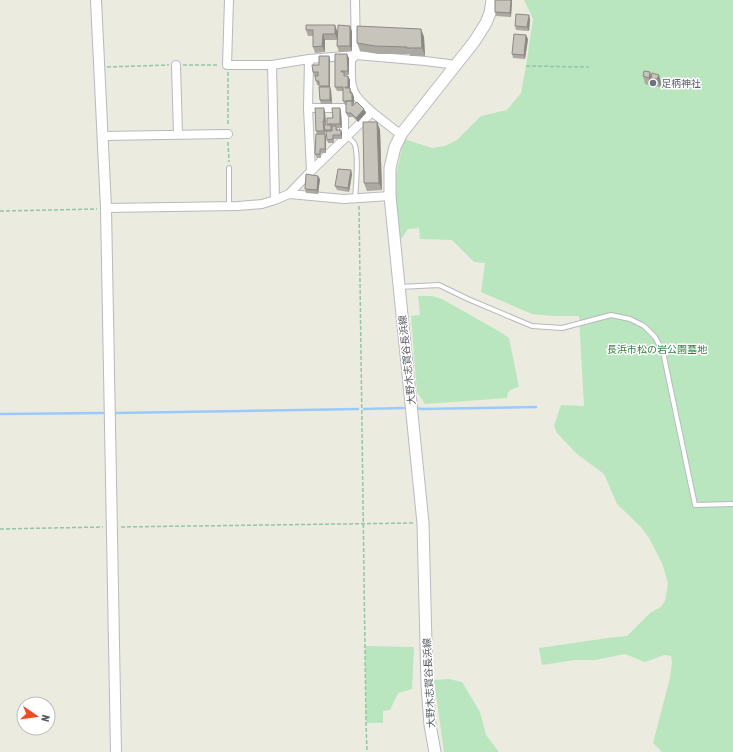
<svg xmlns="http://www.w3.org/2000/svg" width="733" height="752" viewBox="0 0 733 752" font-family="'Asap Condensed','Noto Sans JP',sans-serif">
<rect width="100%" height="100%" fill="#ecebdf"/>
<path fill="#b9e6be" d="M524,0H733V752H662L653,743L670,678L672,662L671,656L664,655L645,662L625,654L595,660H575L542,665L539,648L608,638L627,636L650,613L661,607L665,601L668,583L662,563L649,538L641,527L617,504L604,474L577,454L557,433L554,426L561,405L584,406L579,316H553L532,314L481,292L485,263L474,262L452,240L420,239L419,228L408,229L402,238H399L396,214V175L404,139L432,148L445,146L457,140L481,116L507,110L521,93L526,66L533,19Z
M418,296H432L442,299L502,333L509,338L519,387C512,389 507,390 507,398L425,404L417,392L411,316L420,315Z
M365,646L414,647L412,689L398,693L390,710L383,711V723H366Z
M449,679L462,682L480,712L486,735L499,752H444L434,680Z"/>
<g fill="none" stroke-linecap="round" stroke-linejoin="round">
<path stroke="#9cc9ff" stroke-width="2.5" d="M415,408L422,409L536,407
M364,409L404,408
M116,413L358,409
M0,414L103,413"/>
<defs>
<path id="service" d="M347,137C349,139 353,141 354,143C359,151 356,188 355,198
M229,168V206
M399,287L439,285L468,299L532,326L562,328L611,315L630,319L644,326L655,337L663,352L695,505L733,504"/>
<path id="minor" d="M229,0L227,65H272L309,59L356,55L425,61L449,64L454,66
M355,0L356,55L351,60C351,72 349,88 358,98C362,103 367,107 372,112
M309,59L308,108L311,171
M176,65L178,134
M272,65L275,200
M308,108H344V131L346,137
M103,136L228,134
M289,194L344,199L390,196
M106,208L238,206L262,204L275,200L289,194L311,171L372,112L396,131L402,133"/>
<path id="tertiary" d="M96,0L106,208L116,752"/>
<path id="secondary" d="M435,752L430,725L427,685L423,523L390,196V168L395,147L402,133L474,42L486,23L490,13L492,0"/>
</defs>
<use href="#service" stroke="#b7b9bf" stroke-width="6"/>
<use href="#minor" stroke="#b7b9bf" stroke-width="10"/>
<use href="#tertiary" stroke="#b7b9bf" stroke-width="12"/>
<use href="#secondary" stroke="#b8bbc2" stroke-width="13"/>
<path stroke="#92c6a7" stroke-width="1.5" stroke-dasharray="4 2" stroke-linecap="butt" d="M183,65H219
M526,66L589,67
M107,67L169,65
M228,72V126
M228,142L229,162
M359,206L366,723L367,752
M0,211L97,209
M121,527L413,523
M0,529L103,527"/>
<use href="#service" stroke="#fff" stroke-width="4"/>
<use href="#minor" stroke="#fff" stroke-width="8"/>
<use href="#tertiary" stroke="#fff" stroke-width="10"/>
<use href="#secondary" stroke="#fff" stroke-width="11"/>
</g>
<path fill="#aba9a2" d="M495,0H512L511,17L496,16L495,12Z
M530,19L529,31L516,30L515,26Z
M335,25L337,31L350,26L352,32V51L339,52L337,46V40H325V52L315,53L313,47V36H308L306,30Z
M421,29L424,37L425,56H410V54H378L360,51L357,43Z
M528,39L525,59L513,58L512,54Z
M335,54L349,58V75H345V76H348L350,80V88L354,97V105L366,113L358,122L353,117H348L346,113V105H345L343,101V91H337L335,87Z
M329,56L330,60V88L331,90L332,104H321L320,100L319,85H317L316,81L318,76H314L313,72Z
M659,75L661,83L660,87L654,86L652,81L651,86L645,84L643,76H652Z
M340,108L341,112L342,128H337L338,130H341L342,133V139H334V143H328L327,140V134H326L325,131V135L326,138V153H321V158H317L315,154L317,134L316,131L325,112L326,125H328L327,124Z
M377,122L380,130L382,190L367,191L364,183Z
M352,174L349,192L337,190L335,186Z
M320,179L318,194L306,193L305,189Z"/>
<path fill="#8b8984" d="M511,0H512L511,17L510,13Z
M529,15L530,19L529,31L527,27Z
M335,25L337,31L338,40L335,34Z
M350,26L352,32V51L350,46Z
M421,29L424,37L425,56L422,48Z
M323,34L325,40V52L322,46Z
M526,35L528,39L525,59L524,55Z
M347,54L349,58V75L348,71Z
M329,56L330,60V88L331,90L332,104L330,100V88L329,86Z
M650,72L652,78H651L652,81L651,86L649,78Z
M659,75L661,83L660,87L657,79Z
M348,76L350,80V91L348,87Z
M352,93L354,97V105L352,101Z
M324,108L325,112L326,125L324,121Z
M340,108L341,112L342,128L340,124Z
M364,109L366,113L358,122L356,118Z
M323,121L324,125L325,135L324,131Z
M377,122L380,130L382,190L379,183Z
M341,130L342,133V139L341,135Z
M325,134L326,138V153L325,149Z
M351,170L352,174L349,192L348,188Z
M318,176L320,179L318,194L317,190Z"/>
<path fill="#c7c4bc" stroke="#8b8984" d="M495,0H511L510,13L495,12Z
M516,14L529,15L527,27L515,26Z
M306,25H335V34H323L322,46L313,47V30H306Z
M338,25L350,26V46H337Z
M357,26L421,29L422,48H407V47L375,46L357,43Z
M514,34L526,35L524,55L512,54Z
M335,54H347L348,71H341V72H344V76H348V87H345V88H350V93H352V101H343V87H335Z
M319,56H329V86H319V81H316L315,76H318V72H313L312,65H319Z
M644,71L650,72L649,78L643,76Z
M652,73L659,75L657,79L651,78Z
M319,87H330V100H320Z
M346,101H352V106L357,102L364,109L356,118L351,113H346Z
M315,108H324V121H323L324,131H316Z
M332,108H340V124H327V118H333Z
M363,122H377L379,183H364Z
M324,125H331V130H325Z
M332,126H336V130H341V135H333V139L327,140L326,131H332Z
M316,134H325V149H320V154H315Z
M338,169L351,170L348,188L335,186Z
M306,174L318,176L317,190L305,189Z"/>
<circle fill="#6b7280" stroke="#fff" stroke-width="1.5" cx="653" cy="83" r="4"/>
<g text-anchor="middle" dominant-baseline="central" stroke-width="3" stroke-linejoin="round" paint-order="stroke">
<g font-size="10" fill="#5b616d" stroke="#fff" text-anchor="start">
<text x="661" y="83">足柄神社</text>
</g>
<g font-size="10" fill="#2f813d" stroke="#fff">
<text x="657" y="349">長浜市松の岩公園墓地</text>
</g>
<g font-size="10" fill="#585b61" stroke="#fff">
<text transform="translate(407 360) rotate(-96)">大野木志賀谷長浜線</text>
<text transform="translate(429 683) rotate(-93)">大野木志賀谷長浜線</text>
</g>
</g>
<g transform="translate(36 716) rotate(103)"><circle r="19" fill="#ffffff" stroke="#bcbdc0"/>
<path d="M0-3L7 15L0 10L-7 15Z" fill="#f04821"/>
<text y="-6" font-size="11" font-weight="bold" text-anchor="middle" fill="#585b61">N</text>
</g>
</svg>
